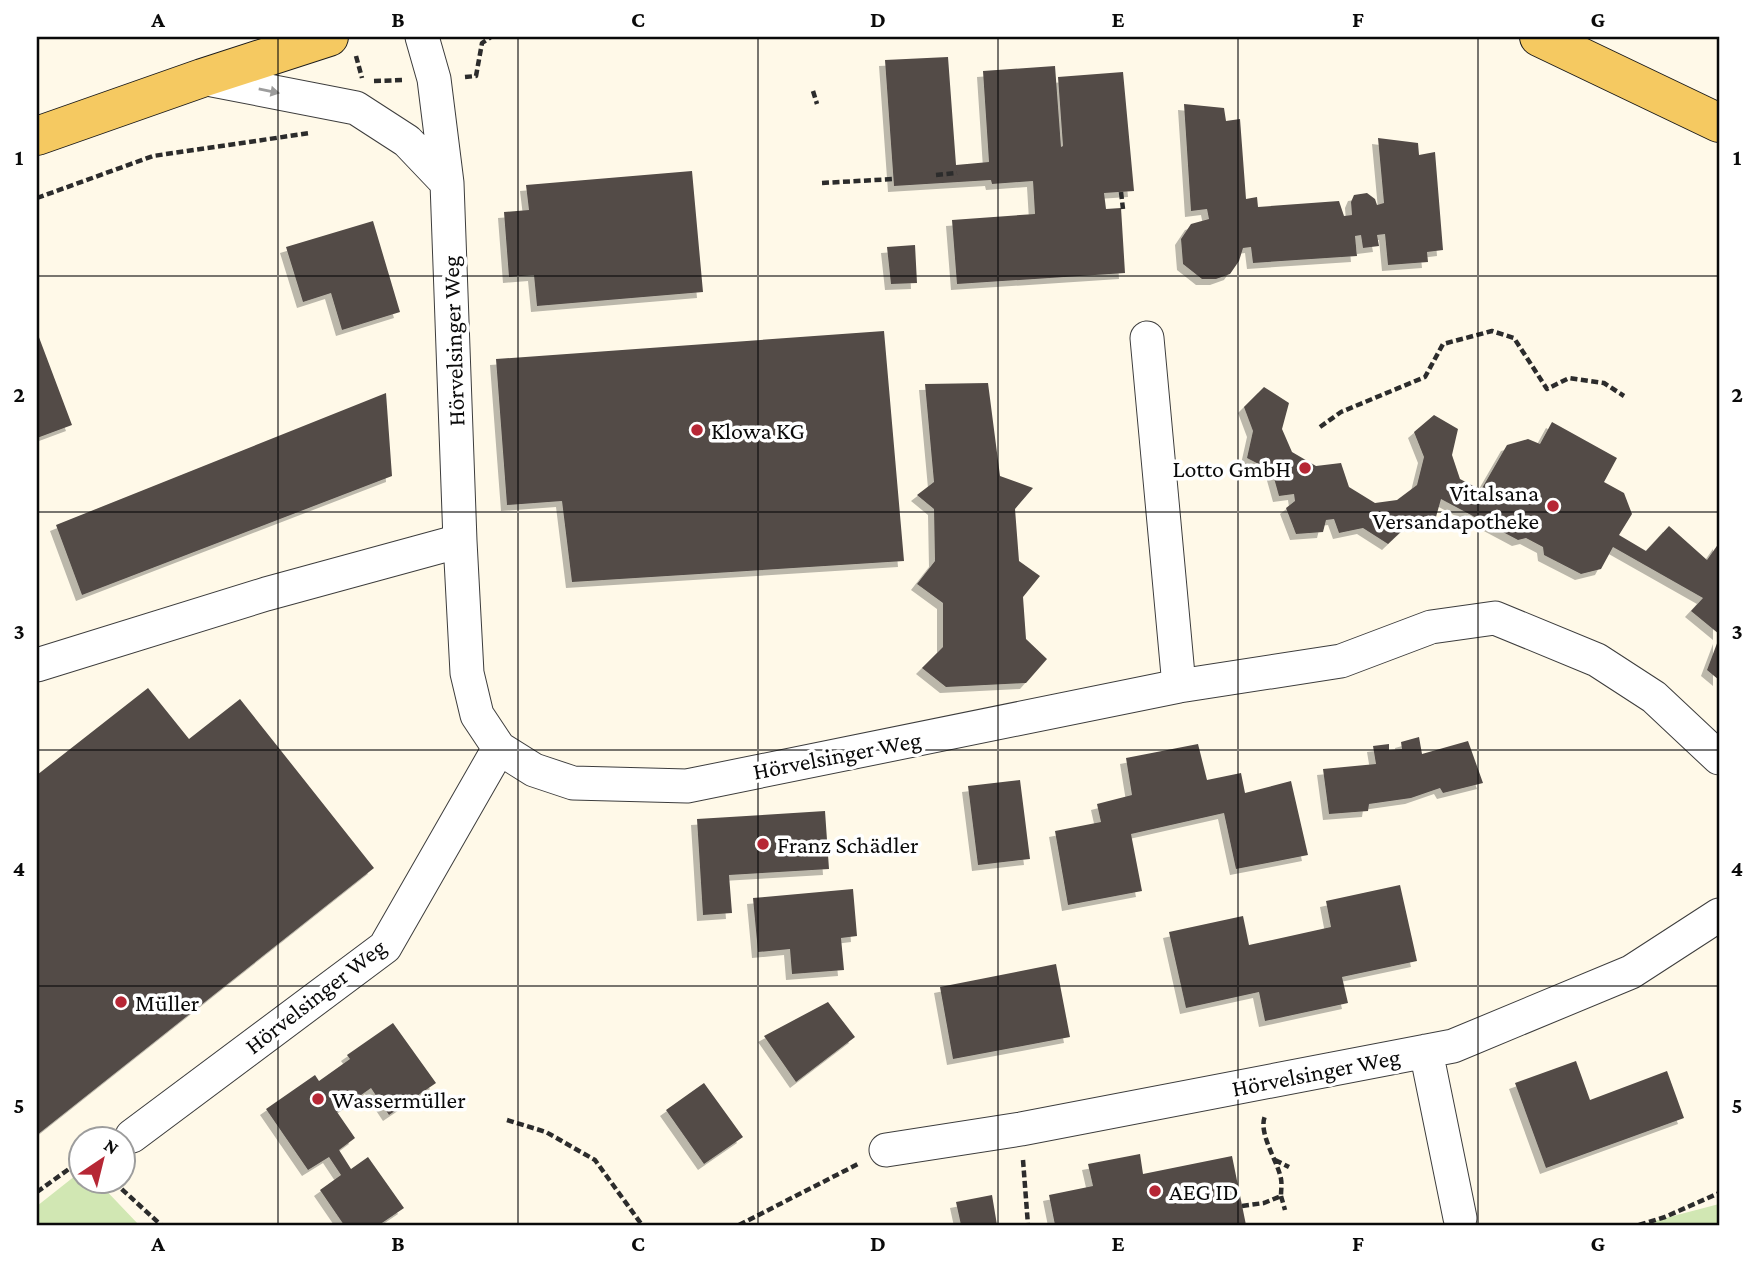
<svg xmlns="http://www.w3.org/2000/svg" width="1756" height="1262" viewBox="0 0 1756 1262" font-family="'Crimson Pro',serif">
<defs>
<filter id="shadow"><feDropShadow dx="-6" dy="6" stdDeviation="0" flood-color="#0004"/></filter>
</defs>
<rect width="100%" height="100%" fill="#fff9e8"/>
<path fill="#d1e7b3" d="M80,1172V1182H98L139,1225H37V1206Z
M1719,1204V1225H1639Z"/>
<path fill="#524b47" filter="url(#shadow)" d="M948,57L956,165L989,162L983,71L1055,66L1061,147L1063,146L1058,77L1123,72L1134,191L1104,193L1106,209L1121,208L1125,273L957,284L952,220L1035,214L1033,181L992,184L991,180L894,186L885,60Z
M1184,104L1224,108L1226,121L1240,119L1246,199L1257,197L1258,207L1339,201L1344,216L1352,215L1351,202L1354,195L1367,193L1375,199L1377,205L1384,203L1378,138L1418,143L1419,155L1435,152L1443,250L1427,252L1428,262L1388,265L1385,234L1377,235L1379,246L1363,248L1361,235L1355,236L1357,256L1253,263L1251,247L1243,248L1239,261L1230,274L1216,279H1202L1183,264L1181,239L1191,224L1209,219L1207,209L1191,211Z
M692,171L703,292L537,306L534,275L509,277L504,212L529,210L526,185Z
M373,221L400,312L342,330L331,293L303,302L286,247Z
M915,245L917,283L891,284L887,247Z
M884,331L904,561L572,582L562,501L507,505L496,359Z
M37,332L72,425L37,438Z
M988,383L1000,476L1033,488L1015,509L1019,561L1040,576L1023,597L1026,639L1047,659L1026,683L946,687L922,668L943,647V603L917,584L935,561L934,509L917,495L934,482L925,384Z
M1264,387L1289,403L1282,429L1292,452L1316,466L1341,463L1349,487L1375,503L1397,500L1417,485L1424,457L1414,432L1434,415L1458,429L1452,455L1460,479L1481,490L1507,445L1528,439L1540,444L1552,422L1617,458L1604,482L1624,493L1632,514L1619,535L1646,551L1669,526L1707,560L1719,543V634L1691,611L1703,598L1613,547L1601,569L1581,574L1544,555L1543,547L1526,538L1518,540L1441,499L1434,524L1407,526L1388,544L1363,528L1339,533L1334,519L1326,520L1323,532L1296,534L1286,508L1295,501L1294,494L1279,496L1272,471L1247,458L1253,431L1244,407Z
M386,393L392,476L82,595L56,525Z
M1719,638V680L1707,670Z
M148,688L189,739L240,699L374,868L37,1135V775Z
M1419,737L1422,754L1468,741L1483,783L1443,793L1440,788L1411,798L1369,804L1368,811L1329,814L1323,769L1376,764L1373,746L1389,744V750L1402,749L1401,742Z
M1198,744L1207,780L1241,773L1245,793L1291,781L1308,855L1236,869L1224,813L1131,834L1142,891L1068,905L1055,831L1101,822L1097,804L1132,795L1126,758Z
M1020,780L1030,859L978,865L968,786Z
M825,811L829,869L729,875L732,913L703,915L697,819Z
M1400,885L1417,961L1342,977L1348,1003L1265,1021L1259,992L1186,1008L1169,932L1243,916L1249,945L1331,927L1326,901Z
M853,889L857,936L841,938L844,970L792,974L790,949L758,952L753,898Z
M1056,964L1070,1037L953,1059L940,987Z
M828,1002L855,1037L796,1082L764,1036Z
M393,1023L436,1083L389,1115L371,1088L337,1112L355,1138L339,1150L351,1169L368,1157L404,1208L379,1225H344L320,1190L341,1175L329,1157L308,1170L266,1109L315,1075L319,1081L350,1059L347,1055Z
M1576,1061L1590,1100L1667,1071L1684,1118L1546,1168L1515,1083Z
M704,1083L743,1137L704,1164L666,1110Z
M1140,1154L1143,1174L1232,1156L1246,1225H1055L1049,1195L1093,1186L1088,1164Z
M992,1195L997,1225H961L956,1202Z"/>
<g fill="none" stroke-linecap="round" stroke-linejoin="round">
<defs>
<path id="minor" d="M422,37L434,79L447,183L460,541L467,673L477,715L499,748L534,770L573,783L687,786L1179,686L1341,661L1431,627L1495,618L1597,660L1654,697L1719,758
M202,78L356,108L407,141L447,183
M1147,338L1179,686
M37,665L266,594L460,541
M1426,1051L1460,1218
M132,1136L385,947L499,748
M886,1150L1021,1129L1453,1046L1631,972L1719,915"/>
<path id="major" d="M1539,37L1719,123
M37,136L202,78L329,37"/>
</defs>
<use href="#minor" stroke="#3d3d3d" stroke-width="35"/>
<use href="#major" stroke="#1b1b1b" stroke-width="40"/>
<path stroke="#2c2c2c" stroke-width="4.5" stroke-dasharray="7 3.5" stroke-linecap="butt" d="M356,56L362,78
M465,77L476,76L482,43L491,37
M374,81L404,80
M813,91L817,104
M936,175L957,173
M822,183L894,179
M1121,192L1123,209
M37,198L153,156L310,133
M1320,427L1341,412L1425,377L1443,344L1492,331L1514,338L1547,389L1569,378L1604,383L1624,396
M507,1120L546,1132L595,1160L642,1225
M1023,1160L1028,1225
M1275,1160L1289,1167
M114,1182L161,1225
M37,1192L80,1161
M1281,1196L1285,1210
M1242,1206L1264,1203L1281,1196C1281,1190 1282,1184 1281,1179C1278,1161 1256,1131 1266,1114
M739,1225L860,1163
M1639,1225L1665,1217L1719,1193"/>
<use href="#minor" stroke="#fff" stroke-width="33"/>
<use href="#major" stroke="#f5c961" stroke-width="38"/>
</g>
<defs><path id="oneway-solid" d="M-6-.8H1V-3.2L6.5 0L1 3.2V.8H-6Z" transform="scale(1.75)"/></defs>
<use fill="#9d9d9d" href="#oneway-solid" transform="translate(269 91) rotate(11)"/>
<path fill="none" stroke="#0a0a0a" stroke-width="2" stroke-opacity="0.55" d="M278,37V1225M518,37V1225M758,37V1225M998,37V1225M1238,37V1225M1478,37V1225M37,276H1719M37,512H1719M37,750H1719M37,986H1719"/>
<g fill="#b62735" stroke="#fff" stroke-width="2.5">
<circle cx="697" cy="430" r="7"/>
<circle cx="1305" cy="468" r="7"/>
<circle cx="1553" cy="506" r="7"/>
<circle cx="763" cy="844" r="7"/>
<circle cx="121" cy="1002" r="7"/>
<circle cx="318" cy="1099" r="7"/>
<circle cx="1155" cy="1191" r="7"/>
</g>
<g text-anchor="middle" dominant-baseline="central" stroke-width="7" stroke-linejoin="round" paint-order="stroke">
<g font-size="24" fill="#0a0a0a" stroke="#fff">
<text transform="translate(453 341) rotate(-92)">Hörvelsinger Weg</text>
<text transform="translate(837 755) rotate(-11)">Hörvelsinger Weg</text>
<text transform="translate(315 996) rotate(-38)">Hörvelsinger Weg</text>
<text transform="translate(1316 1072) rotate(-11)">Hörvelsinger Weg</text>
</g>
<g font-size="24" fill="#0a0a0a" stroke="#fff" text-anchor="start">
<text x="711" y="430">Klowa KG</text>
<text x="1291" y="468" text-anchor="end">Lotto GmbH</text>
<text x="1539" y="492" text-anchor="end">Vitalsana<tspan x="1539" dy="28">Versandapotheke</tspan></text>
<text x="777" y="844">Franz Schädler</text>
<text x="135" y="1002">Müller</text>
<text x="332" y="1099">Wassermüller</text>
<text x="1169" y="1191">AEG ID</text>
</g>
</g>
<rect width="1756" height="1262" fill="none" stroke="#ffffff" stroke-width="77"/>
<g transform="translate(102 1160) rotate(35)"><circle r="33" fill="#ffffff" stroke="#9d9d9d" stroke-width="2"/>
<path d="M0-5L12 26L0 18L-12 26Z" fill="#b62735"/>
<text y="-10" font-size="19" font-weight="bold" text-anchor="middle" fill="#0a0a0a">N</text>
</g>
<rect x="38" y="38" width="1680" height="1186" fill="none" stroke="#0a0a0a" stroke-width="2.5"/>
<g font-size="23" text-anchor="middle" font-weight="bold" fill="#0a0a0a">
<text x="158" y="27">A</text>
<text x="398" y="27">B</text>
<text x="638" y="27">C</text>
<text x="878" y="27">D</text>
<text x="1118" y="27">E</text>
<text x="1358" y="27">F</text>
<text x="1598" y="27">G</text>
<text x="19" y="165">1</text>
<text x="1737" y="165">1</text>
<text x="19" y="402">2</text>
<text x="1737" y="402">2</text>
<text x="19" y="639">3</text>
<text x="1737" y="639">3</text>
<text x="19" y="876">4</text>
<text x="1737" y="876">4</text>
<text x="19" y="1113">5</text>
<text x="1737" y="1113">5</text>
<text x="158" y="1251">A</text>
<text x="398" y="1251">B</text>
<text x="638" y="1251">C</text>
<text x="878" y="1251">D</text>
<text x="1118" y="1251">E</text>
<text x="1358" y="1251">F</text>
<text x="1598" y="1251">G</text>
</g>
</svg>
